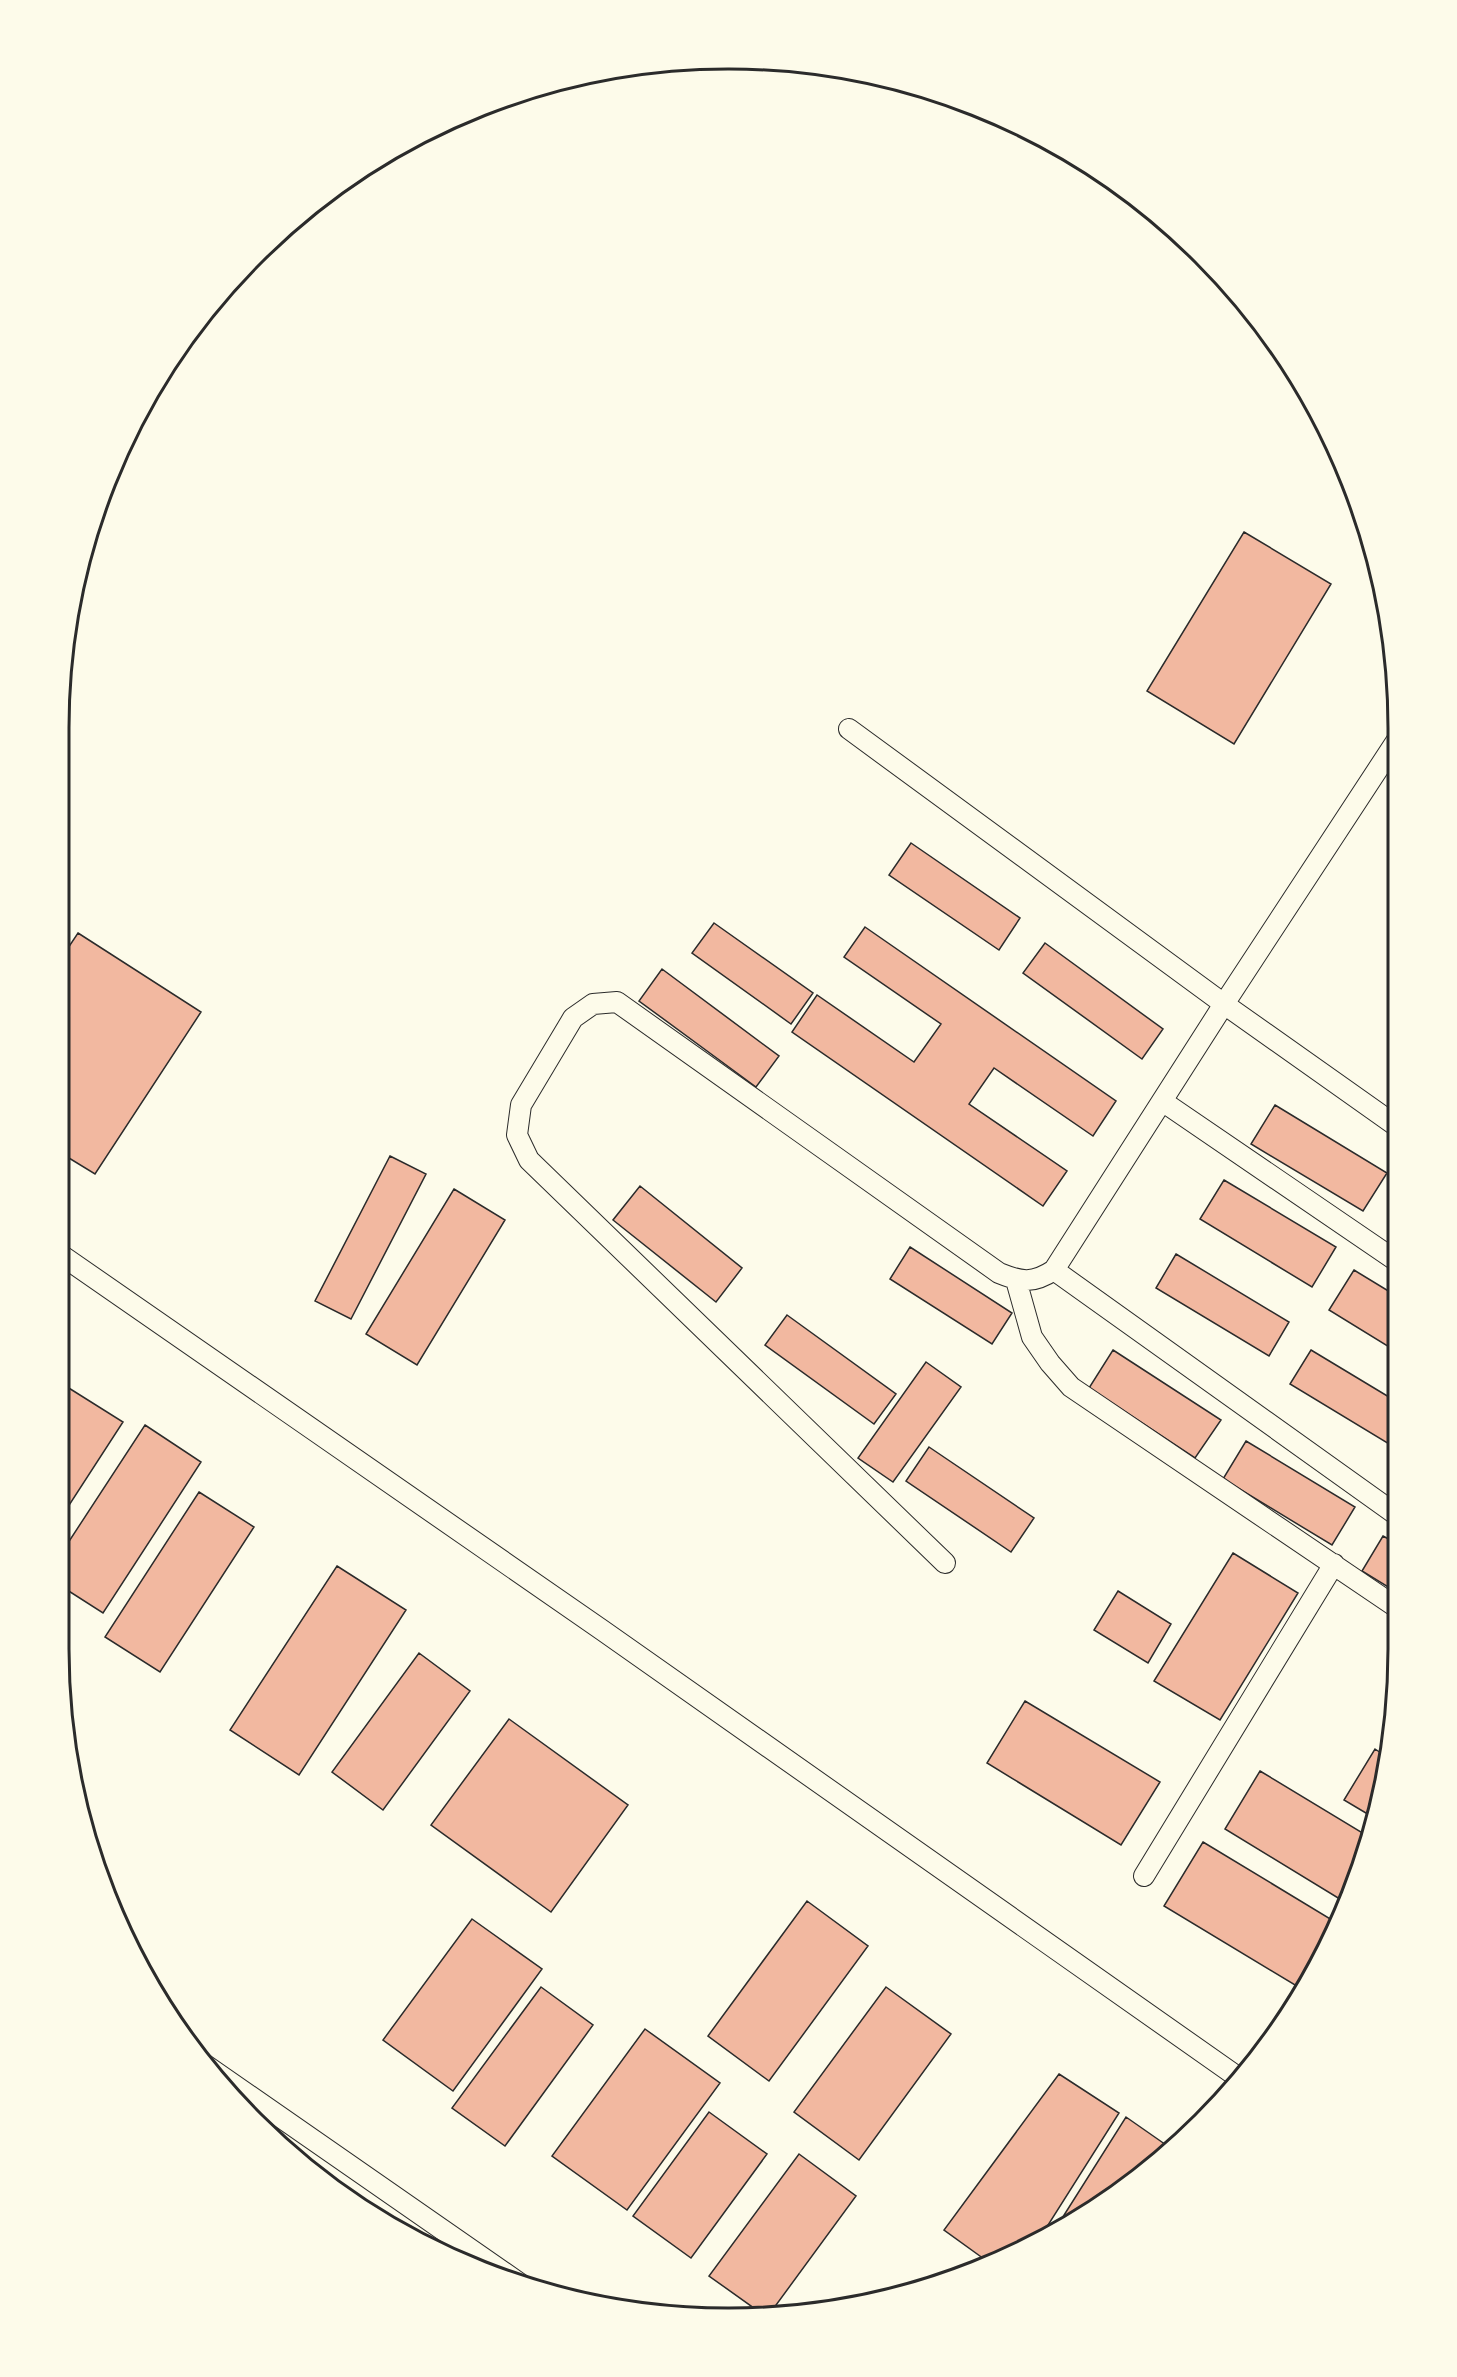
<svg xmlns="http://www.w3.org/2000/svg" width="1457" height="2377" viewBox="0 0 1457 2377" font-family="'Roboto Condensed',sans-serif">
<rect width="100%" height="100%" fill="#fdfbea"/>
<path fill="#f2b8a0" stroke="#2b2b2b" stroke-width="1.5" d="M1244,532L1331,584L1234,744L1147,691Z
M911,843L1020,918L999,950L889,875Z
M714,923L813,993L791,1024L692,953Z
M865,927L1116,1101L1093,1136L994,1068L969,1104L1067,1171L1043,1206L792,1032L817,995L914,1062L941,1024L844,957Z
M78,933L201,1012L95,1174L64,1155V954Z
M1045,943L1163,1029L1142,1059L1023,973Z
M662,969L779,1056L756,1087L639,1001Z
M1275,1105L1387,1173L1363,1211L1251,1144Z
M390,1156L426,1174L351,1319L315,1301Z
M1224,1180L1336,1247L1312,1287L1200,1219Z
M640,1186L742,1268L716,1302L613,1220Z
M454,1189L505,1220L417,1365L366,1334Z
M910,1247L1012,1313L992,1344L890,1279Z
M1176,1254L1289,1322L1269,1356L1156,1288Z
M1354,1270L1395,1295L1394,1350L1329,1310Z
M787,1315L896,1394L874,1424L765,1345Z
M1113,1350L1221,1420L1195,1458L1089,1388Z
M1311,1350L1394,1400V1447L1290,1384Z
M926,1362L961,1387L893,1482L858,1458Z
M64,1385L123,1422L64,1513Z
M145,1425L201,1462L103,1613L64,1588V1549Z
M1246,1441L1355,1507L1332,1545L1223,1479Z
M929,1447L1034,1518L1011,1552L906,1481Z
M199,1492L254,1527L160,1672L105,1637Z
M1383,1536L1394,1542L1393,1590L1362,1571Z
M1233,1553L1298,1593L1220,1720L1154,1681Z
M337,1566L406,1610L299,1775L230,1730Z
M1118,1591L1171,1624L1148,1663L1094,1630Z
M419,1653L470,1691L383,1810L332,1772Z
M1025,1701L1160,1782L1121,1845L987,1763Z
M509,1719L628,1805L551,1912L431,1825Z
M1375,1749L1387,1757L1371,1816L1344,1800Z
M1260,1771L1366,1835L1348,1904L1225,1829Z
M1203,1842L1337,1923L1300,1988L1164,1906Z
M807,1901L868,1946L769,2081L708,2036Z
M472,1919L542,1969L453,2091L383,2040Z
M541,1987L593,2025L505,2146L452,2108Z
M886,1987L951,2034L859,2160L794,2112Z
M645,2029L720,2083L627,2210L552,2156Z
M1059,2074L1119,2113L1038,2241L1025,2249L991,2264L944,2230Z
M709,2112L767,2154L691,2258L633,2216Z
M1126,2117L1169,2147L1136,2180L1054,2231Z
M799,2154L856,2196L768,2316H765L709,2276Z"/>
<g fill="none" stroke-linecap="round" stroke-linejoin="round">
<defs>
<path id="service" d="M849,729L1224,1004L1395,1125
M1162,1101L1395,1260
M64,1257L602,1630L1239,2078
M1054,1270L1394,1513
M1016,1280L1032,1337L1050,1363L1071,1387L1393,1605
M945,1563L529,1160L517,1135L521,1105L573,1018L593,1004L617,1002L999,1273C1021,1282 1033,1284 1054,1270L1224,1004L1397,740
M1144,1876L1334,1564
M204,2064L522,2285"/>
</defs>
<use href="#service" stroke="#2b2b2b" stroke-width="22"/>
<use href="#service" stroke="#fdfbea" stroke-width="20"/>
</g>
<path d="M0 0H1457V2377H0ZM728 69H729A659 659 0 0 1 1388 728V1649A659 659 0 0 1 729 2308H728A659 659 0 0 1 69 1649V728A659 659 0 0 1 728 69Z" fill="#fdfbea" fill-rule="evenodd"/>
<path fill="none" stroke="#2b2b2b" stroke-width="3" d="M728 69H729A659 659 0 0 1 1388 728V1649A659 659 0 0 1 729 2308H728A659 659 0 0 1 69 1649V728A659 659 0 0 1 728 69Z"/>
</svg>
